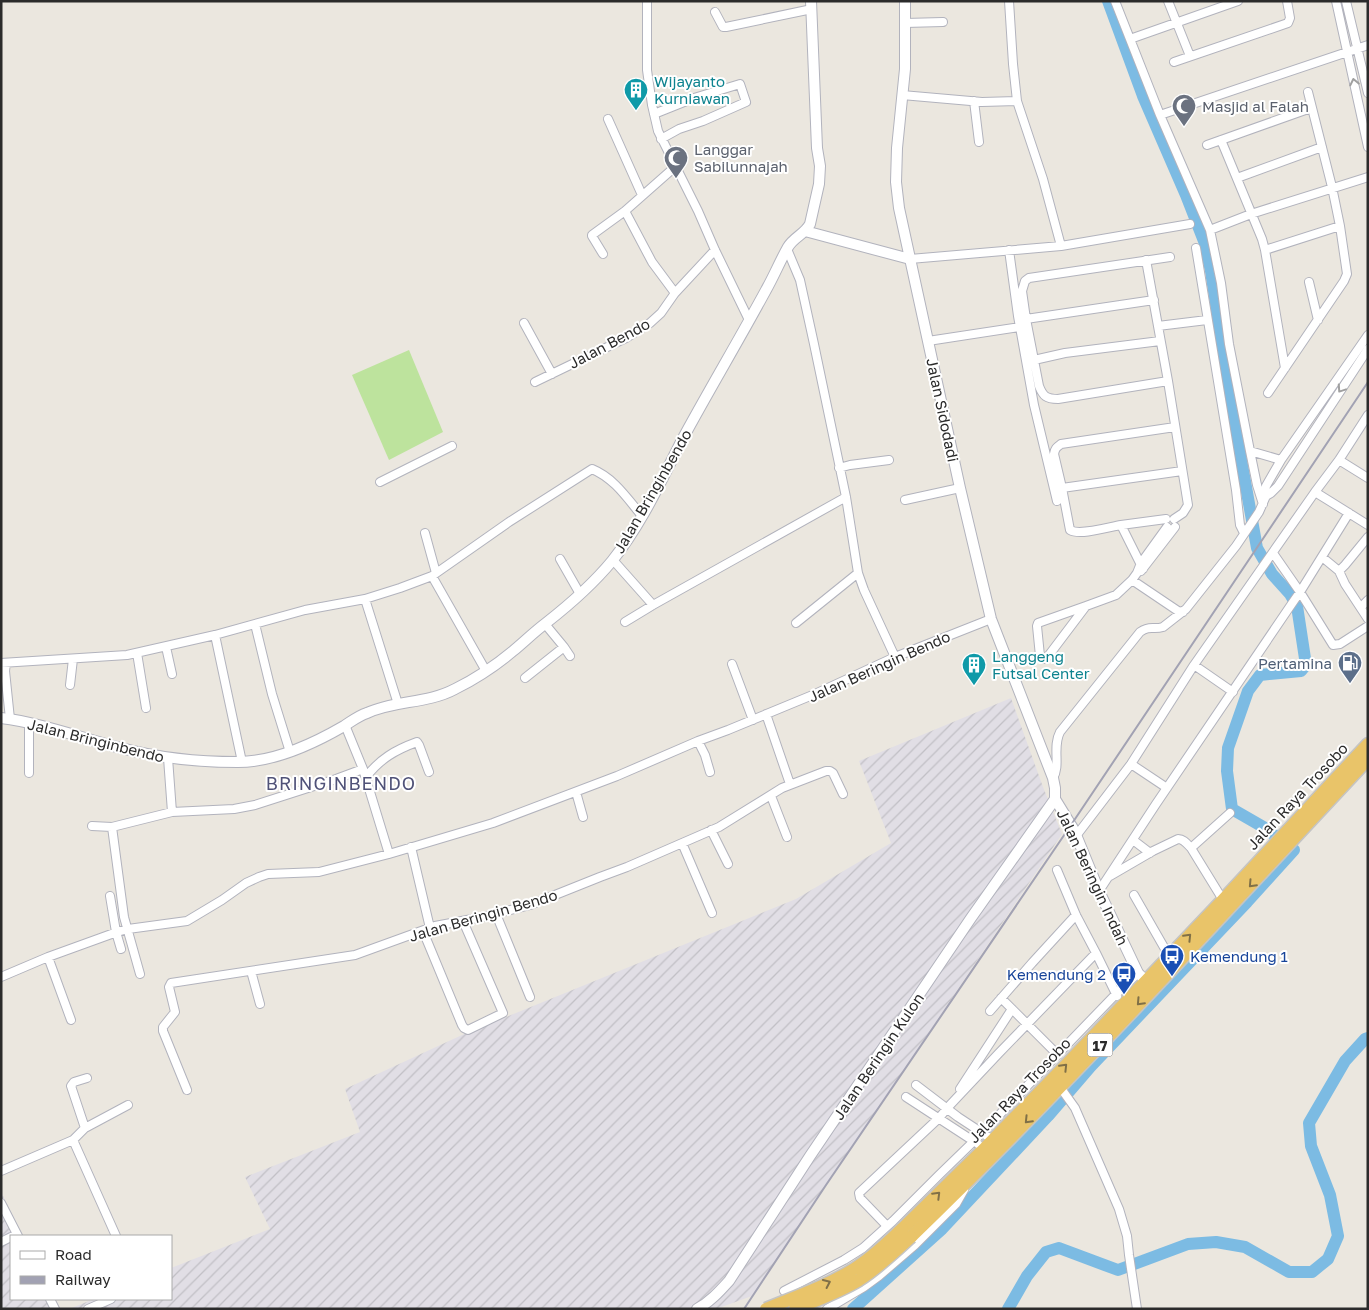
<svg xmlns="http://www.w3.org/2000/svg" width="1369" height="1310" viewBox="0 0 1369 1310" font-family="'Golos Text',sans-serif">
<defs>
<pattern id="industrial-furrows" width="10" height="10" patternUnits="userSpaceOnUse" patternTransform="scale(1.25)"><rect width="10" height="10" fill="#e1dee5"/><path d="M-1 1l2-2M0 10L10 0M9 11l2-2" fill="none" stroke="#c1bfc5"/></pattern>
</defs>
<rect width="100%" height="100%" fill="#ebe7df"/>
<path fill="url(#industrial-furrows)" d="M1011,698L1043,787L1062,834L752,1296L716,1309H69L94,1299H171V1268L270,1229L245,1177L360,1132L345,1089L462,1035L796,899L891,843L859,761Z
M1,1192L23,1236H11V1299H54L59,1309H1Z"/>
<path fill="#bde39d" d="M409,350L443,432L389,460L352,375Z"/>
<g fill="none" stroke-linecap="round" stroke-linejoin="round">
<path stroke="#7cbbe3" stroke-width="12" d="M853,1309L942,1229L1048,1116L1091,1066L1247,902L1294,850L1265,828L1232,809L1227,771L1228,748L1248,691L1260,675L1301,671L1306,665L1297,606L1290,594L1272,574L1257,548L1230,398L1211,271L1204,241L1186,195L1143,96L1108,1
M1008,1309L1027,1276L1046,1252L1059,1248L1118,1270L1188,1244L1216,1242L1245,1247L1289,1272H1312L1328,1259L1338,1236L1330,1195L1311,1146L1309,1123L1345,1061L1365,1039L1368,1038"/>
<defs>
<path id="minor" d="M647,1V70L652,105L658,131L698,211L715,250L749,320
M1009,1L1013,64L1017,101L1043,179L1061,246
M1115,1L1160,115L1210,230
M1168,1L1190,56
M1336,1L1368,147
M1346,1L1368,93
M715,12L723,27H726L812,9
M905,23L943,22
M1130,39L1238,1
M1174,62L1288,23L1290,18L1287,1
M902,95L982,102L1017,101
M974,101L979,142
M654,114L694,98L740,84L746,102L703,121L679,129L661,139
M1160,115L1368,45
M608,119L642,195
M1221,140L1262,239L1265,250L1285,368
M1207,145L1311,108
M1237,178L1322,147
M625,211L652,262L675,293
M1196,248L1236,490L1240,525L1244,533
M787,249L800,280L814,344L846,497L858,573L864,590L895,657
M1009,250L1018,316L1034,405L1057,501
M1265,250L1340,226
M603,254L592,236V235L625,211L676,166
M910,259L1061,246L1190,224
M1146,260L1168,381L1188,505L1183,513L1174,519
M1309,282L1318,320
M1154,300L1026,319L1039,386C1043,396 1046,399 1058,399L1168,381
M1026,319L1022,291L1025,281L1029,278L1170,257
M524,323L552,374
M1158,326L1207,320
M1368,335L1281,460L1266,486L1265,491L1266,496L1271,493L1278,486L1368,349
M928,341L1020,327
M1034,360L1065,353L1160,341
M535,382L626,338L650,323L661,313L675,293L715,250
M1268,393L1344,281L1347,274L1340,226L1332,187L1308,92
M1250,451L1257,485L1263,504
M1281,460L1250,451L1229,344L1221,283L1210,230L1251,214L1368,177
M1339,460L1368,478
M839,468L850,465L889,460
M380,482L452,446
M1062,488L1182,471
M1315,492L1368,525
M905,500L960,488
M1121,525L1166,519
M425,533L436,573
M1273,553L1300,592L1333,645L1340,644L1368,626
M1322,557L1339,571L1345,584L1368,619
M560,559L580,594
M613,560L653,605
M1143,569L1121,525C1109,527 1080,536 1070,530L1062,488L1054,454C1055,448 1057,447 1061,444L1175,427
M1141,571L1175,527
M1339,571L1345,565L1368,537
M432,576L486,671
M1132,580L1178,611L1183,612
M365,599L398,704
M1086,606L1038,623L1037,626L1040,656L1043,659H1045L1049,655L1086,606L1116,595L1132,580L1137,573L1141,563L1167,527
M1361,607L1368,600
M625,622L653,605L846,497
M796,623L858,573
M255,624L272,694L290,752
M545,624L564,647L570,656
M215,635L242,762
M166,647L172,674
M137,653L146,708
M1,663L127,655L215,635L305,610L365,599L400,588L432,576L509,522L592,469C614,478 627,498 642,516
M6,663L5,671L10,719
M732,664L753,720
M1194,665L1233,692
M525,678L564,647
M70,685L73,659
M766,714L790,784
M29,723V773
M345,725L363,769L389,854
M698,741L705,755L710,772
M168,758L172,812
M1131,764L1167,788
M366,777C380,759 395,750 417,742L419,745L429,772
M1053,778C1061,765 1052,747 1060,732L1140,632C1150,625 1153,630 1163,627L1186,609L1236,546L1259,512L1266,496
M576,792L583,817
M771,796L787,837
M92,826L112,827L172,812L234,809L255,805L336,779L363,769
M112,827L124,917L140,974
M711,830L728,864
M1076,836L1131,764L1194,665L1315,492L1339,460L1368,415
M1133,840L1150,853
M682,843L712,913
M411,847L430,928
M1191,848L1230,813
M1057,870L1076,915L1096,953L1117,996
M1110,876L1153,851L1178,839C1184,839 1187,844 1191,848L1223,900
M1099,891L1156,804L1291,605L1300,592L1349,513
M1134,895L1169,956
M110,896L116,932L121,949
M496,914L530,997
M423,931L462,1025L464,1028L468,1030L503,1013L463,921
M48,957L71,1020
M251,971L260,1004
M1,977L48,957L117,932L128,929L187,921L222,900L246,883L259,877L268,874L319,872L389,854L493,823L617,776L698,741L728,730L815,694L895,657L991,619
M1001,998L1058,1055
M990,1011L1032,963L1076,915
M916,1085L958,1117L993,1140
M1060,1087L1075,1108L1119,1209L1127,1236L1129,1255L1137,1309
M960,1089L1012,1009
M187,1090L163,1031V1027L175,1012L169,987L171,983L355,955L435,926L483,917L530,905L600,877L627,867L719,827L782,788L826,771H830L833,773L843,794
M906,1097L978,1144
M85,1128L128,1105
M73,1140L116,1236
M1,1171L73,1140L85,1128L71,1086L74,1082L87,1078
M1,1203L18,1236
M887,1226L860,1198L859,1193L939,1118L950,1105L999,1053L1096,953
M1,1242L11,1237
M784,1291L844,1260L863,1248L893,1221L939,1175L974,1141L1116,994L1138,973
M50,1299L55,1309
M88,1309L111,1299
M827,1309L864,1287L879,1276L915,1245L956,1204L964,1190"/>
<path id="tertiary" d="M905,1V69L897,148L896,182L899,208L960,488L991,619L1053,778L1055,788V799L1074,830L1099,891L1138,973L1146,981
M805,231L910,259
M1,718C42,723 81,738 121,748C159,758 199,762 238,762C274,762 313,744 344,726C352,721 358,716 367,713C395,700 427,704 455,689C475,679 495,666 513,651C524,642 534,632 546,623C569,605 593,584 612,561C641,525 661,481 682,440C709,390 739,340 766,290C774,276 780,261 788,247C794,237 805,234 810,224L819,184L820,166L817,148L811,1
M697,1309C710,1302 719,1292 729,1281L810,1156L971,918L1055,799"/>
<path id="trunk" d="M902,1229L985,1148L1067,1064L1223,900L1368,744
M911,1237C1069,1084 1217,920 1368,759"/>
</defs>
<use href="#minor" stroke="#b2b3bd" stroke-width="10"/>
<use href="#tertiary" stroke="#b2b3bd" stroke-width="12"/>
<use href="#trunk" stroke="#c4c4c4" stroke-width="15"/>
<use href="#minor" stroke="#fff" stroke-width="8"/>
<use href="#tertiary" stroke="#fff" stroke-width="10"/>
<use href="#trunk" stroke="#e9c469" stroke-width="12"/>
<path stroke="#a2a2b3" stroke-width="2" d="M744,1309L826,1185L1071,825L1368,382"/>
<defs>
<path id="trunk-bridge" d="M766,1309C795,1297 827,1286 854,1269C872,1258 887,1243 902,1229
M795,1309C817,1300 839,1292 859,1280C878,1268 894,1252 911,1237"/>
</defs>
<use href="#trunk-bridge" stroke="#c4c4c4" stroke-width="15" stroke-linecap="butt"/>
<use href="#trunk-bridge" stroke="#e9c469" stroke-width="12"/>
</g>
<defs><path id="oneway-chevron" d="M-2-3.5L2.5 0L-2 3.5" fill="none" stroke-width="1.6" stroke-linecap="round" stroke-linejoin="round" transform="scale(1.25)"/></defs>
<g stroke="#a0a0a0">
<use href="#oneway-chevron" transform="translate(1354 82) rotate(-102)"/>
<use href="#oneway-chevron" transform="translate(1341 389) rotate(124)"/>
</g>
<g stroke="#807047">
<use href="#oneway-chevron" transform="translate(1252 884) rotate(133)"/>
<use href="#oneway-chevron" transform="translate(1188 937) rotate(-46)"/>
<use href="#oneway-chevron" transform="translate(1140 1002) rotate(133)"/>
<use href="#oneway-chevron" transform="translate(1064 1067) rotate(-46)"/>
<use href="#oneway-chevron" transform="translate(1028 1120) rotate(134)"/>
<use href="#oneway-chevron" transform="translate(937 1195) rotate(-45)"/>
<use href="#oneway-chevron" transform="translate(827 1283) rotate(-25)"/>
</g>
<defs>
<symbol id="building-pin" viewBox="-11 -11 22 30"><path d="M0 17L-7.5 6A9.5 9.5 0 1 1 7.5 6Z" fill="#0f9aa8" stroke="#fff"/><path d="M-4-6H4V6H1V3H-1V6H-4ZM-2.5-4.3h1.7v1.8h-1.7ZM.8-4.3h1.7v1.8H.8ZM-2.5-1h1.7V.8h-1.7ZM.8-1h1.7V.8H.8Z" fill="#fff"/></symbol>
<symbol id="mosque-pin" viewBox="-11 -11 22 30"><path d="M0 17L-7.5 6A9.5 9.5 0 1 1 7.5 6Z" fill="#6b7280" stroke="#fff"/><path d="M3.5-4.9A6 6 0 1 0 3.5 4.9A5 5 0 1 1 3.5-4.9Z" fill="#fff"/></symbol>
<symbol id="fuel-pin" viewBox="-11 -11 22 30"><path d="M0 17L-7.5 6A9.5 9.5 0 1 1 7.5 6Z" fill="#5c6f8a" stroke="#fff"/><path d="M-5.5-6h7V0h2V4h1.3V-2.5L3-4.5l.8-.8L6-3V5H2.5V1h-1V6h-7ZM-4.2-4.7v3.2H.2V-4.7Z" fill="#fff"/></symbol>
<symbol id="bus-pin" viewBox="-11 -11 22 30"><path d="M0 17L-7.5 6A9.5 9.5 0 1 1 7.5 6Z" fill="#1a4fb4" stroke="#fff"/><path d="M-5-6H5V4H4V6H2V4H-2V6H-4V4H-5ZM-3.5-4V0h7V-4ZM-3.5 1.2v1.5H-2V1.2ZM2 1.2v1.5H3.5V1.2Z" fill="#fff"/></symbol>
</defs>
<g fill-rule="evenodd">
<use href="#building-pin" x="622" y="76" width="28" height="38"/>
<use href="#mosque-pin" x="1170" y="92" width="28" height="38"/>
<use href="#mosque-pin" x="662" y="144" width="28" height="38"/>
<use href="#fuel-pin" x="1336" y="649" width="28" height="38"/>
<use href="#building-pin" x="960" y="651" width="28" height="38"/>
<use href="#bus-pin" x="1158" y="942" width="28" height="38"/>
<use href="#bus-pin" x="1110" y="960" width="28" height="38"/>
</g>
<g text-anchor="middle" dominant-baseline="central" stroke-width="4" stroke-linejoin="round" paint-order="stroke">
<rect fill="#fff" stroke="#6b6b6b" stroke-width="1" x="1087.5" y="1033.5" width="25" height="23" rx="4"/>
<g font-size="14" font-weight="bold" fill="#2b2b2b">
<text x="1100" y="1045">17</text>
</g>
<g font-size="15" fill="#0d838f" stroke="#fff" text-anchor="start">
<text x="654" y="81">Wijayanto<tspan x="654" dy="17">Kurniawan</tspan></text>
<text x="992" y="656">Langgeng<tspan x="992" dy="17">Futsal Center</tspan></text>
</g>
<g font-size="15" fill="#5b616d" stroke="#fff" text-anchor="start">
<text x="1202" y="106">Masjid al Falah</text>
<text x="694" y="149">Langgar<tspan x="694" dy="17">Sabilunnajah</tspan></text>
</g>
<g font-size="15" fill="#2b2b2b" stroke="#fff">
<text transform="translate(609 343) rotate(-28)">Jalan Bendo</text>
<text transform="translate(943 410) rotate(78)">Jalan Sidodadi</text>
<text transform="translate(652 491) rotate(-60)">Jalan Bringinbendo</text>
<text transform="translate(879 666) rotate(-24)">Jalan Beringin Bendo</text>
<text transform="translate(96 740) rotate(14)">Jalan Bringinbendo</text>
<text transform="translate(1297 796) rotate(-47)">Jalan Raya Trosobo</text>
<text transform="translate(1093 877) rotate(65)">Jalan Beringin Indah</text>
<text transform="translate(483 915) rotate(-16)">Jalan Beringin Bendo</text>
<text transform="translate(878 1056) rotate(-56)">Jalan Beringin Kulon</text>
<text transform="translate(1019 1090) rotate(-46)">Jalan Raya Trosobo</text>
</g>
<g font-size="15" fill="#4e5e75" stroke="#fff" text-anchor="end">
<text x="1332" y="663">Pertamina</text>
</g>
<g font-size="15" fill="#164399" stroke="#fff" text-anchor="start">
<text x="1190" y="956">Kemendung 1</text>
<text x="1106" y="974" text-anchor="end">Kemendung 2</text>
</g>
<g font-size="18" letter-spacing="1" fill="#505278" stroke="#fff">
<text x="341" y="783">BRINGINBENDO</text>
</g>
</g>
<rect width="1369" height="1310" fill="none" stroke="#2b2b2b" stroke-width="5"/>
<rect x="10" y="1235" width="162" height="65" fill="#ffffff" stroke="#aaaaaa"/>
<rect x="20" y="1251" width="25" height="8" fill="#ffffff" stroke="#aaaaaa"/>
<text x="55" y="1260" font-size="15" fill="#2b2b2b">Road</text>
<rect x="20" y="1276" width="25" height="8" fill="#a2a2b3" stroke="#aaaaaa"/>
<text x="55" y="1285" font-size="15" fill="#2b2b2b">Railway</text>
</svg>
